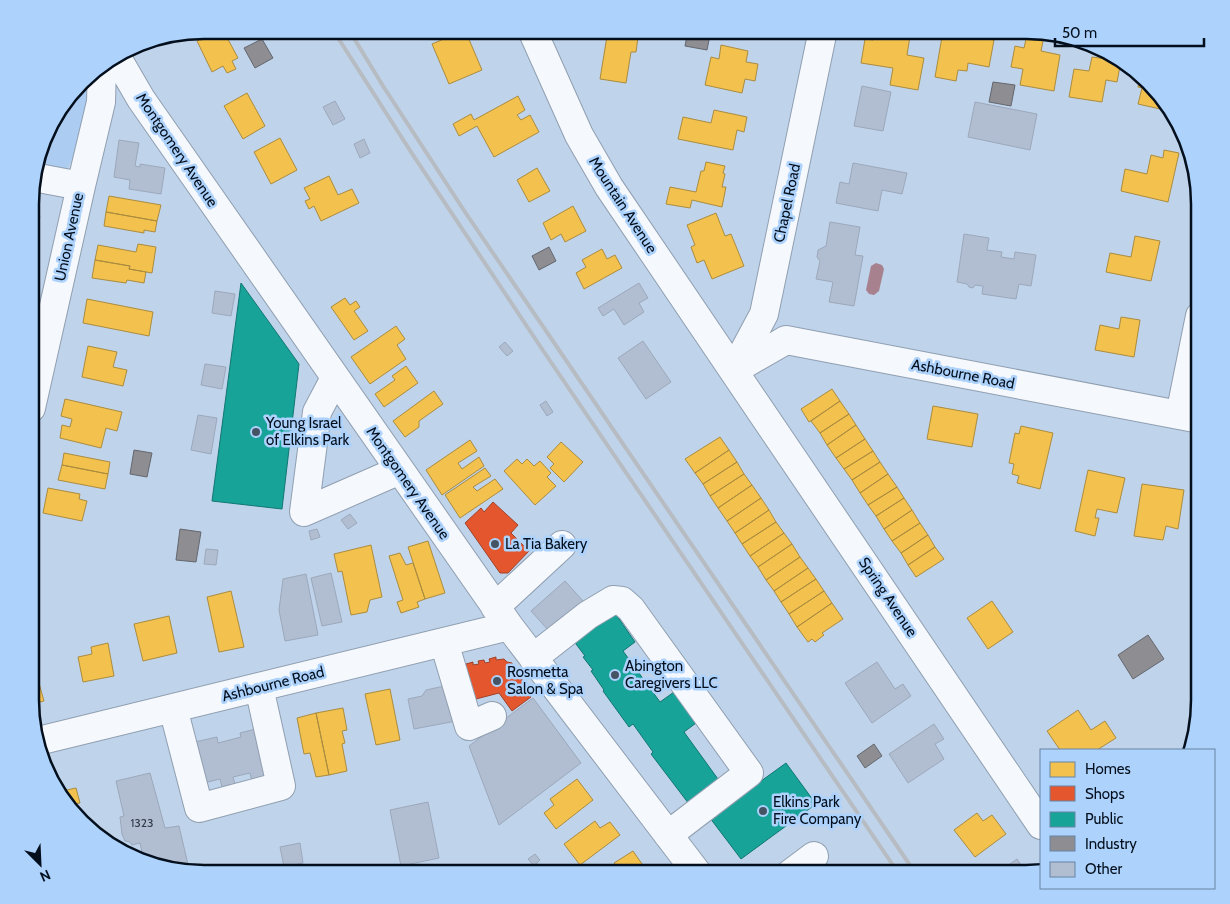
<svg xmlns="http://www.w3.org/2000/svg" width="1230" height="904" viewBox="0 0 1230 904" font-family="Cabin,sans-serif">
<rect width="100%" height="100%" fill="#bfd3ea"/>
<path fill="#acccf1" d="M89,74L87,107L78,148L68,167L55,174L35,170L48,127Z"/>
<path fill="#a7818e" d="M876,263L882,265L884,269L879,291L874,295L869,294L866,290L871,266Z"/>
<path fill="#f2c14e" stroke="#ab8c3f" d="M206,30H223L238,58L232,61L236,69L227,73L223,66L212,72L197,41L208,35Z
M465,30L482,70L449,84L432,44Z
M608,30H639L636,52H631L626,83L600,79Z
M874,30H911L907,55L924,58L918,90L890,85L893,68L861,63L865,39L873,40Z
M943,31L994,40L989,67L968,63L967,71L958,70L956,81L935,77Z
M1026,39L1043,41L1041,51L1060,55L1054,91L1020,85L1023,69L1011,67L1015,46L1024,48Z
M721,45L748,51L746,62L758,64L755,81L745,79L742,93L705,85L711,57L719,59Z
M1092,57L1121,61L1117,82L1106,80L1102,102L1069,97L1074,69L1089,71Z
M1140,76L1169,111L1138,104L1142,88L1138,87Z
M247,93L265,126L243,139L224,106Z
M518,96L525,110L517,115L521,120L530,115L539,132L494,157L477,126L459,136L453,124L471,114L474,120Z
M714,110L747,117L744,132L737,130L733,150L678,139L683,117L711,123Z
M280,138L297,170L271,184L254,152Z
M1164,150L1179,153L1168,202L1121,191L1125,169L1147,174L1151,155L1163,158Z
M706,162L725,166L723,173L725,174L722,187H726L722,207L692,200L690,208L666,204L670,187L696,192L701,171H704Z
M537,168L550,191L529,202L517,180Z
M329,176L338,195L352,189L359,203L321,221L314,206L309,209L305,201L310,199L304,188Z
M109,196L161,205L157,221L106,212Z
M573,206L586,231L565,242L561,234L551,240L543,223Z
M106,212L157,221L155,232L144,230V233L104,226Z
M716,213L725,236L731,234L744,266L712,279L704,260L697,263L691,247L695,245L687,225Z
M1135,236L1160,241L1151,281L1106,272L1110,253L1131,257Z
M138,244L156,247L152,273L129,269L130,266L95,260L98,245L136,252Z
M602,249L607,259L615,255L622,268L584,289L576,273L586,267L582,260Z
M95,260L130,266L129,269L146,272L144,283L127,280L126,283L92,278Z
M345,298L350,305L356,301L360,307L354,311L368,331L354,340L331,307Z
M87,299L153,312L149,336L83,323Z
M1121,317L1140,320L1134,357L1095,350L1100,325L1119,329Z
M396,326L405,339L397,345L406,359L370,384L351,357Z
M88,346L117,352L113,367L127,370L123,386L82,377Z
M406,366L418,383L384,407L375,394L395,380L392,376Z
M832,389L840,401L809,422L801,409Z
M434,391L443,404L419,421V427L405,437L393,421Z
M65,399L122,412L117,431L106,428L101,448L60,438L62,425L70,427L72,419L61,416Z
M840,401L849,414L820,433L811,421Z
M933,406L978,414L972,447L927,439Z
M849,414L856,425L827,445L820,433Z
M856,425L865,439L836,458L827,445Z
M1021,426L1053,433L1040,489L1017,483L1019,476L1012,474L1014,464L1009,463L1015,433L1019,434Z
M720,437L729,450L695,473L685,459Z
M865,439L873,451L844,469L836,458Z
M470,440L477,451L458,463L462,469L479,457L484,466L442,495L426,470Z
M561,442L583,462L564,482L550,468L554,464L547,457Z
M729,450L737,462L703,484L695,473Z
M873,451L880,462L852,480L844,469Z
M64,453L110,462L108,474L62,465Z
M517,459L522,464L527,459L534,466L540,461L551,473L547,477L556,486L535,505L504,471Z
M737,462L744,474L710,496L703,484Z
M880,462L888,474L860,493L852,480Z
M62,465L108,474L105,489L58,480Z
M485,468L491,476L473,487L477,491L495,479L503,489L460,518L445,495Z
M1088,470L1125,478L1117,513L1097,509L1095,518H1099L1095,536L1075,531Z
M744,474L752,485L718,508L710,496Z
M888,474L897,487L868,505L860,493Z
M1142,484L1184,490L1178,529L1166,526L1163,540L1134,536Z
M752,485L761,498L727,521L718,508Z
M897,487L904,498L876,516L868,505Z
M48,488L80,494L79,499L87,501L82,521L43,513Z
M761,498L769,510L735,533L727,521Z
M904,498L912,510L884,529L876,516Z
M769,510L776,522L742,544L735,533Z
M912,510L920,523L892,541L884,529Z
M776,522L784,533L750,556L742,544Z
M920,523L928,535L901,553L892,541Z
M784,533L792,544L758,567L750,556Z
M928,535L935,547L908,565L901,553Z
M428,541L445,593L425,599L408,547Z
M792,544L800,557L766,580L758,567Z
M371,545L382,597L370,600L367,612L351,615L342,571L338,572L334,554Z
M935,547L944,559L916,577L908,565Z
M400,553L406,565L413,563L425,599L417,602L419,607L401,613L397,602L403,600L389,556Z
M800,557L808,568L774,591L766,580Z
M808,568L816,579L781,602L774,591Z
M816,579L824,591L789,614L781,602Z
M231,591L244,647L219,652L207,597Z
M824,591L832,603L797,627L789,614Z
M992,601L1013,632L988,649L967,618Z
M832,603L843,619L822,633L824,635L815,642L812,639L808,642L797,627Z
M169,616L177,653L143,661L134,624Z
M108,643L114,676L83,682L78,657L92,654L91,647Z
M35,669L44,701L31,704V670Z
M390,689L400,740L376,745L365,694Z
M343,708L347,730L342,731L345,743L342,744L347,771L329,775L316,713Z
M1078,710L1091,730L1105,721L1116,738L1097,750H1060L1047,731Z
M316,713L329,775L316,777L310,753L304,754L297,718Z
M577,779L593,800L556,829L544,813L554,805L550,799Z
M76,788L80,803L69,805L58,792Z
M977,813L983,821L992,815L1006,834L975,857L954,830Z
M595,821L600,828L610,822L620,835L580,865L564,844Z
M633,851L649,874H607L606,872L616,866L614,863Z"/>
<path fill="#e4572e" stroke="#a14129" d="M493,502L518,525L511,533L529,551L508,573H500L465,523L481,508L484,512Z
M496,657V660L504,659L507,662L512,663L513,669L512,670L516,676L518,674L527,687L525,689L531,697L512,711L499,693L476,699L468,690L463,667L466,666V664L473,662V665L479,664L478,661L484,660L485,663L490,662L489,659Z"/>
<path fill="#17a398" stroke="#117773" d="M241,283L299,364L282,509L212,501Z
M613,610L635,642L623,651L660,702L674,692L696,723L684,732L723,786L692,808L651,754L653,752L633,724L629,727L603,691L604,690L591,671L593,670L583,657L585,656L573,640Z
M786,763L816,804L741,859L710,818Z"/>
<path fill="#8d8d92" stroke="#64676f" d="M688,30H711L707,50L685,46Z
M262,39L273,58L255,68L244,48Z
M993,82L1015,85L1011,106L989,102Z
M549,247L556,261L539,270L532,256Z
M134,450L152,453L147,477L130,474Z
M180,529L201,532L196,562L176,560Z
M1148,635L1164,659L1133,679L1118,655Z
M874,744L882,756L865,768L857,756Z"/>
<path fill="#b1bdd0" stroke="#9ca8bb" d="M862,86L891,92L883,131L854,126Z
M335,101L345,119L333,125L323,107Z
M975,102L1037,114L1030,150L968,137Z
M364,139L370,153L360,158L354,144Z
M119,140L139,143L135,166L140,167V164L165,168L161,194L129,189L130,180L114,177Z
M853,163L907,173L902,194L882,190L878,211L836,203L840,182L849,184Z
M31,214L40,216L33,248H31Z
M830,222L860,227L855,255L863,256L854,306L829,302L833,282L816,279L820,261L817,257L818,250L826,246Z
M964,234L989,238L987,250L1002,252L1001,257L1014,259L1015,252L1036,255L1031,286L1019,284L1016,299L982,294L983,286L975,285L973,288L969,287L967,284L957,282Z
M639,283L648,298L639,303L644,312L624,325L614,309L603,316L598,308Z
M215,291L235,294L231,316L212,313Z
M643,341L671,382L646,399L618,358Z
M505,342L513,351L507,356L499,347Z
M205,364L226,367L222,389L201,385Z
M546,401L553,412L547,416L540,405Z
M198,415L217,418L211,454L191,450Z
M350,514L357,523L348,529L341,520Z
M317,529L320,537L311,540L309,531Z
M206,549L218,550L216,565L204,564Z
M331,573L342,622L322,626L311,578Z
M306,574L318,635L285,641L279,610L283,579Z
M565,581L583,601L549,631L531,611Z
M877,662L895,689L903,684L911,696L872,723L845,683Z
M449,685L456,721L414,729L408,699L422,696L426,690Z
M533,698L581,763L499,825L469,746Z
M934,724L944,739L935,744L944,759L908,783L889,754Z
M263,727L266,779L252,782L250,773L233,777L235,784L232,789L227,790L222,787L220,779L196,785L186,744L217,737L218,743L241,737L240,733Z
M150,773L165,828L179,826L190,873L148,865L130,855L142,852L140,843L132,845L130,842L125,841L122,834L120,817L124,816L116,781Z
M428,802L439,858L401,866L390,810Z
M300,843L303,863L284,867L280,847Z
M535,854L540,860L534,866L528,859Z
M1017,859L1027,874H996Z"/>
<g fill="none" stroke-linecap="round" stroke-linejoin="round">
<defs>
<path id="minor" d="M532,30L579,135L609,187L1041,825
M116,56L141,99L509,626L698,874
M33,177L81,186
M734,370L786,340L1200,419
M734,370L764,314L823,30
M335,378L317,412L304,512L400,470
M31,408L81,186L101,102L102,65
M1180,415L1200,316
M495,607L562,545
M444,642L469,726L492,716
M533,658L588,615L613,600L622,601L631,609L749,773L668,835
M173,708L199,808L281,786L259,687
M38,741L509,626
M790,874L814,856"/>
</defs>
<use href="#minor" stroke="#909fb1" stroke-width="30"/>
<use href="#minor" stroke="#f5f8fc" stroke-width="28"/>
<path stroke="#b7bcc2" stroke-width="4" d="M333,30L411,152L542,349L899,874
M349,30L383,86L465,212L916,874"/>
</g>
<g fill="#455465" stroke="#add2fc" stroke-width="2">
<circle cx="256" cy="432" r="5"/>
<circle cx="495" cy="544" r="5"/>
<circle cx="615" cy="675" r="5"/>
<circle cx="497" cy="681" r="5"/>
<circle cx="763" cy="811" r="5"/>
</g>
<g text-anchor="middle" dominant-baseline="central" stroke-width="5" stroke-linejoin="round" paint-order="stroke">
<g font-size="12" fill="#2f3a4a">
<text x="142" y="822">1323</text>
</g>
<g font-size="15" fill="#040f1d" stroke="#add2fc">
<text transform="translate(177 150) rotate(56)">Montgomery Avenue</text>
<text transform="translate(787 203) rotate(-78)">Chapel Road</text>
<text transform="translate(623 205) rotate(57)">Mountain Avenue</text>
<text transform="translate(69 237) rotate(-78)">Union Avenue</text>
<text transform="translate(963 374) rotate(11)">Ashbourne Road</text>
<text transform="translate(408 483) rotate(55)">Montgomery Avenue</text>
<text transform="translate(888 597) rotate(56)">Spring Avenue</text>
<text transform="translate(273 684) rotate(-14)">Ashbourne Road</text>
</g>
<g font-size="15" fill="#040f1d" stroke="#add2fc" text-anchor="start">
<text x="266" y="423">Young Israel<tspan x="266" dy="17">of Elkins Park</tspan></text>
<text x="505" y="544">La Tia Bakery</text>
<text x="625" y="666">Abington<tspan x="625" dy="17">Caregivers LLC</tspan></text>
<text x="507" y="672">Rosmetta<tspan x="507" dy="17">Salon &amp; Spa</tspan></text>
<text x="773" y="802">Elkins Park<tspan x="773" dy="17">Fire Company</tspan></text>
</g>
</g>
<path d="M0 0H1230V904H0ZM204 39H1026A165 165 0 0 1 1191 204V700A165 165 0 0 1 1026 865H204A165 165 0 0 1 39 700V204A165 165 0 0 1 204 39Z" fill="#add2fc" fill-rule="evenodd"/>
<path fill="none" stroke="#040f1d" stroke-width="2.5" d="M204 39H1026A165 165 0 0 1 1191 204V700A165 165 0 0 1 1026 865H204A165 165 0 0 1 39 700V204A165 165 0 0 1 204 39Z"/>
<rect x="1040" y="749" width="175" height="140" fill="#add2fc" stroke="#6984a3"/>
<rect x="1050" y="762" width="25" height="15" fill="#f2c14e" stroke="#6984a3"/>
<text x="1085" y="774" font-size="15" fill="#040f1d">Homes</text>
<rect x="1050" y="786" width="25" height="15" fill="#e4572e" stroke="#6984a3"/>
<text x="1085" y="799" font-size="15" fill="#040f1d">Shops</text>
<rect x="1050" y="812" width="25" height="15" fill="#17a398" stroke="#6984a3"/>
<text x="1085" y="824" font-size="15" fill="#040f1d">Public</text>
<rect x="1050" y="836" width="25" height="15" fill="#8d8d92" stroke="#6984a3"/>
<text x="1085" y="849" font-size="15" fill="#040f1d">Industry</text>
<rect x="1050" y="862" width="25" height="15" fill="#b1bdd0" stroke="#6984a3"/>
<text x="1085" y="874" font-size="15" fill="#040f1d">Other</text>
<g transform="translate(40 864) rotate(156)" stroke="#add2fc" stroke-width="4" paint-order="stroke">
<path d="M0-4L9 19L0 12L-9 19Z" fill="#040f1d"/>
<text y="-8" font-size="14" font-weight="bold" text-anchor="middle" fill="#040f1d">N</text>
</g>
<path d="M1055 38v8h149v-8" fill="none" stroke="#040f1d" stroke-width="2.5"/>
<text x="1062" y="38" font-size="15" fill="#040f1d" stroke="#add2fc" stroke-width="4" paint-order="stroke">50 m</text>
</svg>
